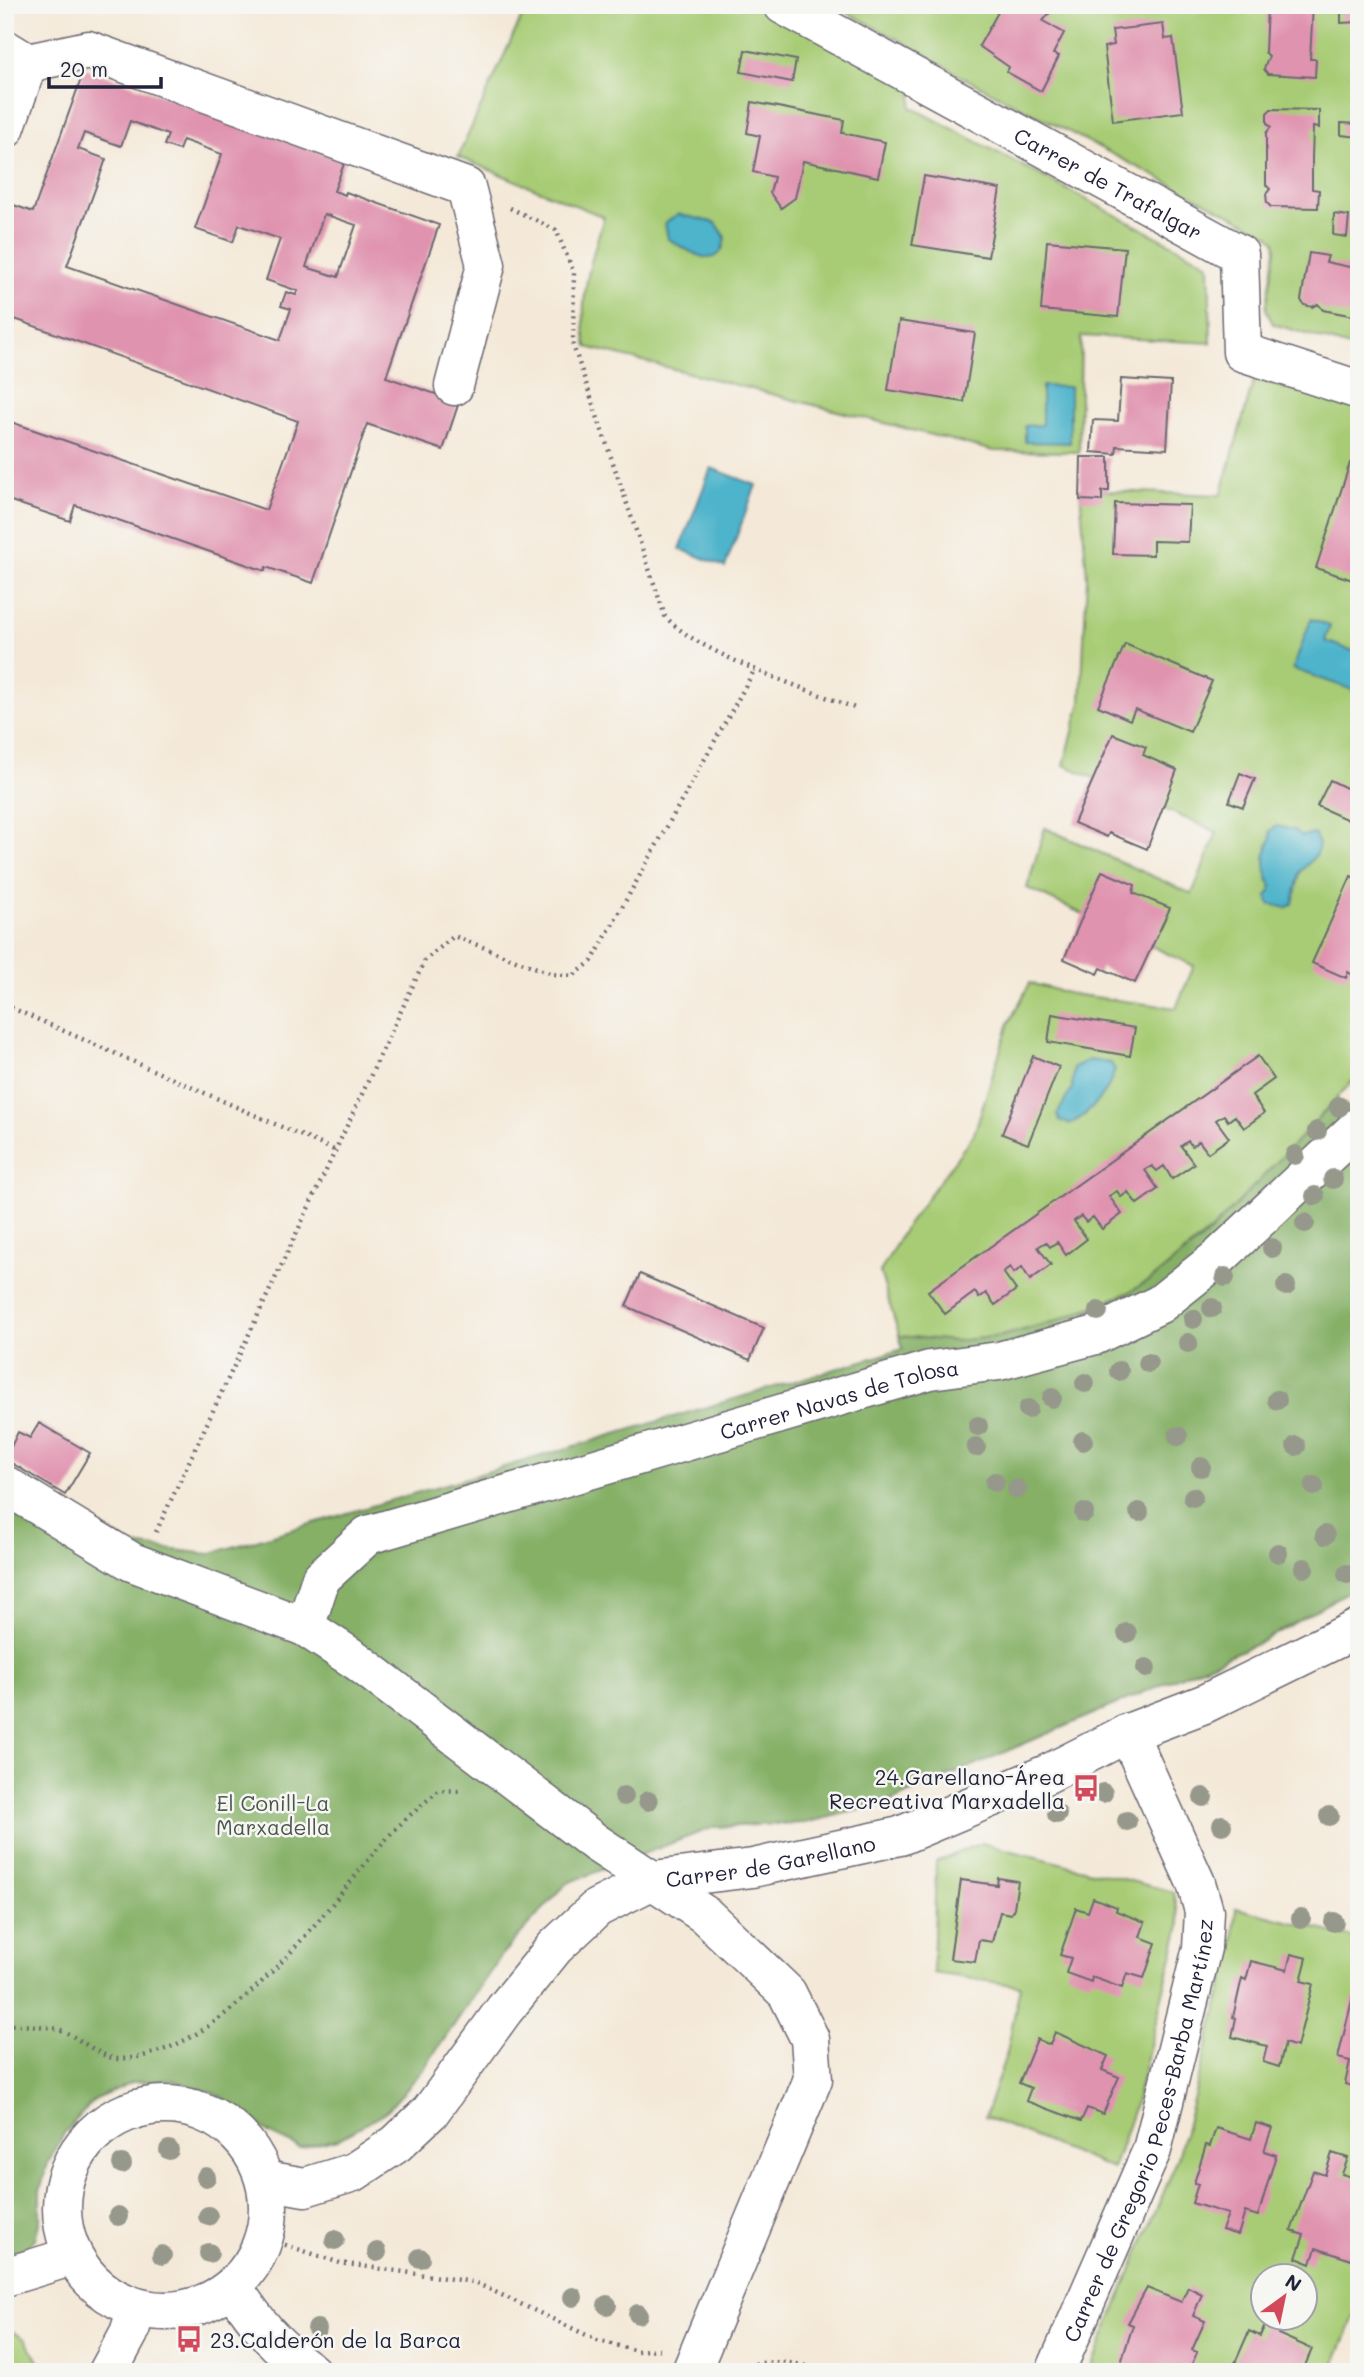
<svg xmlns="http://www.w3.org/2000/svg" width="1364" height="2377" viewBox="0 0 1364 2377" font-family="Mali,sans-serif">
<rect width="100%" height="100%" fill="#f6f6f2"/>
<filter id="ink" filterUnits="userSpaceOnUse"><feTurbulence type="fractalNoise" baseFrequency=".0143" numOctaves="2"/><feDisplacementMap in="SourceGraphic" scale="14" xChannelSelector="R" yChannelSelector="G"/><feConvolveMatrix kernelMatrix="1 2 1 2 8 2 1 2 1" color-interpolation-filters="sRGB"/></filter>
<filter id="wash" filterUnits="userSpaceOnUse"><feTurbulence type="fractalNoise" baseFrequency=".00686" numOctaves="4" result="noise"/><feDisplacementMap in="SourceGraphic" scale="28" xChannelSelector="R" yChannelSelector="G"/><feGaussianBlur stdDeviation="1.57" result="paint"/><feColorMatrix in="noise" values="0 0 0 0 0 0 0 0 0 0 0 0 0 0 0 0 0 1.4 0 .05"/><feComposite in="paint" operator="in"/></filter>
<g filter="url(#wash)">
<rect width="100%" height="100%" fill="#f4e9d8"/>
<path fill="#a7cc75" stroke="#647758" stroke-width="2" fill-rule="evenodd" d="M527,5H762L914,84L911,107L1209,264L1211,343L1081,336L1079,452L994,451L587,347C577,303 591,259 604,217L458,157Z
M833,5H1359V350L1273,324L1266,309L1276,250L1275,241L1268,234L960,76L922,52Z
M1254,379L1359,407V1074L1229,1215L1156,1276L1128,1293L1056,1321L1002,1336L956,1341L900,1338L880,1272L905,1228L974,1134L1009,1023L1030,983L1071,994L1176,1008L1194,966L1027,888L1045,828L1192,894L1217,832L1064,765L1081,702L1087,577L1080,490L1221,495Z
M981,1843L1174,1892L1180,1925L1135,2105L1113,2169L985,2117L1007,2052L1020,1986L933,1973L936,1862Z
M1236,1908L1359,1939V2306L1331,2372H1089L1178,2158L1233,1946ZM1262,2276H1304V2318H1262Z
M5,2327L26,2340L44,2372H5Z"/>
<path fill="#85b066" stroke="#546950" stroke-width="2" d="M1337,1099L1359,1115V1585L1263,1641L884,1804L805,1823L714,1827L567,1883L504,1952L423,2070L386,2112L338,2139L300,2148L268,2133L242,2110L214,2093L172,2080L132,2082L94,2100L65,2132L48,2163L40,2191V2219L35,2239L23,2249L5,2254V1470L132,1545L209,1554L903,1349L899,1336L956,1341L1002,1336L1056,1321L1128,1293L1156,1276L1207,1235Z"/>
<path fill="#4db4cb" stroke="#386b83" stroke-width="2" d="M678,214L716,223L725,237C721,276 688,250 668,239L665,223Z
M1042,386L1070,387V443L1025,442V426L1042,425Z
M711,468L756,485L725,567L680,549Z
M1311,619L1330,626L1325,641L1359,653V692L1293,669Z
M1277,826L1294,830L1301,836L1314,834L1319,844L1317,854L1300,872L1293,903L1287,908L1270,904L1267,897L1272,887C1264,873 1262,854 1271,839L1270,831Z
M1089,1060L1111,1063L1115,1070C1109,1092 1090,1114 1070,1124L1060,1121L1057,1115L1072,1088L1074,1067Z"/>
<g id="blocks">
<path fill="#e093af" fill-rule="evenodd" d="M1002,5H1056L1043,21L1064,33L1053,54L1059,56L1041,91L1007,72L1009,67L979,46Z
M1267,5H1313L1310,59H1316L1315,77L1268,74L1264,69L1269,56L1265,52Z
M1341,5H1359V22L1341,23Z
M1163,24L1165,39L1173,38L1183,112L1113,121L1104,47L1114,45L1112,30Z
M745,50L796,60L792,82L741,72Z
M85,68L345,161L334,191L345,195L346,192L439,225L386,377L459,402L443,450L367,424L313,583L266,567L265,571L75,505L70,521L5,499V420L266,510L298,421L15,319L9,335L5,334V202L33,212ZM130,121L168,135L164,145L179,150L183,140L222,154L195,229L233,242L239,225L280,239L266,280L298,291L296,295L286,292L281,306L291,309L280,340L67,266L106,159L78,149L84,133L121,146ZM324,214L356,225L338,277L306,267Z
M752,102L844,120L842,133L885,142L878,177L803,161L795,198L781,208L770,193L774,177L753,172L760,136L747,133Z
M1271,109L1319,110V128L1313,127L1312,158V189L1319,190L1318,208L1271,207L1267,203L1266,194L1270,189L1266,185V133L1271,127L1267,123V113Z
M1341,123L1359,124V137L1341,135Z
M924,176L1000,189L988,257L912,245Z
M1334,214L1349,216L1347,237L1333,235Z
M1047,241L1125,248L1118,317L1041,310Z
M1309,253L1328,256L1326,262L1359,269V317L1323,310L1318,304L1312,307L1304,305L1301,300Z
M899,321L975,333L964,402L888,390Z
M1121,379L1171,382L1167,449L1117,446L1116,454L1091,452L1093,420L1118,421Z
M1081,457H1109V491H1102V501L1080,500Z
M1350,463L1359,466V582L1316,568Z
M1115,503L1190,505L1188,542L1153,541V555L1113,554Z
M1125,644L1212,681L1190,732L1135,709L1130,720L1098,706Z
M1113,734L1146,747L1143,755L1177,770L1147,849L1109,833L1107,837L1074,823Z
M1240,773L1255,779L1243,807L1229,802Z
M1330,780L1359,794L1348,820L1317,806Z
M1102,871L1135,885L1133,893L1170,908L1135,983L1101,968L1098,974L1064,959Z
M1351,876L1359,880V979L1348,972L1346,978L1312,963Z
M1052,1014L1135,1028L1130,1056L1048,1042Z
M1033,1056L1059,1067L1028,1144L1002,1134Z
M1258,1056L1274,1079L1252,1095L1264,1113L1244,1128L1235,1116L1228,1121L1224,1115L1216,1120L1229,1138L1208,1153L1199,1141L1192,1146L1188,1141L1181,1146L1194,1164L1172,1179L1164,1166L1157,1171L1152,1166L1145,1170L1158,1189L1137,1204L1128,1192L1121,1197L1117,1191L1109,1196L1122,1214L1102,1229L1093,1217L1086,1222L1081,1216L1074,1221L1087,1239L1066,1255L1057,1242L1050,1247L1046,1242L1038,1247L1051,1265L1030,1280L1022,1267L1014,1273L1010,1267L1003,1272L1016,1290L995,1305L986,1293L979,1298L975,1292L945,1314L928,1291Z
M640,1274L764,1328L750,1360L626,1306Z
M39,1423L90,1453L65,1495L5,1459L18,1432L30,1438Z
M998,1878L1018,1881L1014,1908L1011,1914L1000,1912L992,1942L979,1940L975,1962L950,1959L961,1880L997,1885Z
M1093,1898L1117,1907L1116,1911L1145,1922L1140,1937L1156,1943L1144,1978L1127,1973L1122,1988L1092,1977L1091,1982L1066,1973L1071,1958L1060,1955L1068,1932L1076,1908L1088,1912Z
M1291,1954L1307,1958L1301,1981L1313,1984L1297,2047L1285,2043L1279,2067L1263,2062L1267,2046L1232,2037L1236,2018L1233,2017L1242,1978L1246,1980L1251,1961L1287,1970Z
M1353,1996L1359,1997V2088L1345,2084L1350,2061L1338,2058Z
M1055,2032L1108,2056L1102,2070L1119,2077L1103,2114L1087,2108L1081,2121L1026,2101L1031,2088L1019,2083L1037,2039L1050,2045Z
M1256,2123L1272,2128L1264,2151L1276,2155L1258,2216L1245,2212L1238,2235L1222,2230L1228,2214L1192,2203L1198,2184L1194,2183L1206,2145L1210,2146L1216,2128L1251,2139Z
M1332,2153L1348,2158L1342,2174L1359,2179V2242L1351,2260L1316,2248L1311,2264L1296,2258L1304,2235L1291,2231L1313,2171L1325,2175Z
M1188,2287L1202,2294L1193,2316L1205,2321L1192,2350L1197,2352L1189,2372H1141L1121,2363L1133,2325L1128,2323L1147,2288L1181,2302Z
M1268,2318L1284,2320L1278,2334L1312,2349L1304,2368L1307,2372H1231L1249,2331L1260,2336Z"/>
</g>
</g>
<g filter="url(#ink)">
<use href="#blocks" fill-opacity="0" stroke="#6c6872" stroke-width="2"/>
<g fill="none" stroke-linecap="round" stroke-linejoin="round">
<defs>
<g id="minor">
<path id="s1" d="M783,5L1239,254L1242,352L1359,390"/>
<path d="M5,49L28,63L5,129"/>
<path d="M28,63L88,50L466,187L486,265L454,386"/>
<path d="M5,1485L132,1562L305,1627L357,1661L596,1843L705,1915L787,1993L810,2039L813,2079L691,2372"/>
<path id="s2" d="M305,1627L321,1578L368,1535L930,1370L999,1361L1096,1335L1160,1304L1219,1257L1359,1126"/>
<circle cx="165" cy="2208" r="103"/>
<path id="s3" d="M265,2180L305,2187L354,2172L396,2144L430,2112L504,2010L555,1947L597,1908L653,1880L753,1868L900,1836L1047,1774L1128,1733L1204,1704L1359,1628"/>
<path d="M5,2277L73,2256"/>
<path d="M233,2287C255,2321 277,2348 311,2372"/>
<path d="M108,2372L129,2333L137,2308"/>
<path id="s4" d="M1055,2372L1152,2150L1202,1948L1204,1911L1196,1883L1128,1733"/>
</g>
</defs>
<use href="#minor" stroke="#6c6872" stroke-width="41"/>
<path stroke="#6c6872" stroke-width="4.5" stroke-dasharray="2 5" stroke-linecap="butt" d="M510,208L556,230L574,273L573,345L665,616C697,654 808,689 857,709
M5,1005L334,1150
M156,1532L425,960L454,936L552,974L573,976L592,961L755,669
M5,2024C22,2026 42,2025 58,2029C76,2035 103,2060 120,2059C226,2055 323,1911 388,1837C403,1820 422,1805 439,1790L463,1791
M265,2238L340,2263L474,2282L597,2340L637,2351L660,2349
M734,2367C764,2361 795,2359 823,2372"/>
<use href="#minor" stroke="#fff" stroke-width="38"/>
</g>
<g fill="#96988b">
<circle cx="1339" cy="1107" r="10"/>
<circle cx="1317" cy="1131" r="10"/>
<circle cx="1295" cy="1155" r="10"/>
<circle cx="1333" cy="1179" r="10"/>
<circle cx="1315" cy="1196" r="10"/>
<circle cx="1305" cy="1223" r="10"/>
<circle cx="1272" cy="1248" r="10"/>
<circle cx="1225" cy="1277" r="10"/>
<circle cx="1286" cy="1286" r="10"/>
<circle cx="1212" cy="1308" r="10"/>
<circle cx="1098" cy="1311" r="10"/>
<circle cx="1193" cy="1319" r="10"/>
<circle cx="1188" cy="1343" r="10"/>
<circle cx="1148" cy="1363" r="10"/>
<circle cx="1119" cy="1371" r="10"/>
<circle cx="1085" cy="1383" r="10"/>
<circle cx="1052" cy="1398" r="10"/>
<circle cx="1277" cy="1400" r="10"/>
<circle cx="1028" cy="1409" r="10"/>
<circle cx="978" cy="1426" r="10"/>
<circle cx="1178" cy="1436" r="10"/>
<circle cx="1083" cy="1441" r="10"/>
<circle cx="1296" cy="1446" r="10"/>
<circle cx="976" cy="1447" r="10"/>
<circle cx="1201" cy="1467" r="10"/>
<circle cx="995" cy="1482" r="10"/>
<circle cx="1314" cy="1486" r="10"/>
<circle cx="1017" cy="1489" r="10"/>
<circle cx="1193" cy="1497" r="10"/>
<circle cx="1139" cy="1512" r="10"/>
<circle cx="1084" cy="1513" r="10"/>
<circle cx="1325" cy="1535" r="10"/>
<circle cx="1278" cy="1553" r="10"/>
<circle cx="1304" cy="1568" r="10"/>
<circle cx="1347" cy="1574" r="10"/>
<circle cx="1127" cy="1633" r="10"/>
<circle cx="1146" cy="1668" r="10"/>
<circle cx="1103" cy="1793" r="10"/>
<circle cx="624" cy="1796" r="10"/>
<circle cx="1203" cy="1797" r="10"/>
<circle cx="648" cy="1801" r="10"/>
<circle cx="1057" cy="1814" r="10"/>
<circle cx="1329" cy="1816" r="10"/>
<circle cx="1127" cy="1821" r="10"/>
<circle cx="1222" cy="1825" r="10"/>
<circle cx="1301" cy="1918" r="10"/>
<circle cx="1334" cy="1922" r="10"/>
<circle cx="169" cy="2150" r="10"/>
<circle cx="122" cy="2164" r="10"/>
<circle cx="206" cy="2177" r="10"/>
<circle cx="118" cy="2216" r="10"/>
<circle cx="208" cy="2216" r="10"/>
<circle cx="335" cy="2240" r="10"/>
<circle cx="377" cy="2252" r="10"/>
<circle cx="209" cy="2253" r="10"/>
<circle cx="162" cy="2255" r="10"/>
<circle cx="420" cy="2258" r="10"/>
<circle cx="573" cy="2297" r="10"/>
<circle cx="607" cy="2305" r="10"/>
<circle cx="638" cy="2314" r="10"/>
<circle cx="317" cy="2329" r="10"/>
</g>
</g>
<defs>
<symbol id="bus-bare" viewBox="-9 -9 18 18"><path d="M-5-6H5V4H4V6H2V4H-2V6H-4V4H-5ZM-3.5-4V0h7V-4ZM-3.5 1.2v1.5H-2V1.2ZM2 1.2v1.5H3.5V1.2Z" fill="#d1495b" stroke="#f6f6f2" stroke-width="2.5" paint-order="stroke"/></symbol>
</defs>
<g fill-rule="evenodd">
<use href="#bus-bare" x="1067" y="1769" width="38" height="38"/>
<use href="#bus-bare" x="170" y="2320" width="38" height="38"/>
</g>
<g text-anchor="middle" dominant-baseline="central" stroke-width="5" stroke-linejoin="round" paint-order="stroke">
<g font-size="21" fill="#22223b" stroke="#f6f6f2">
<text stroke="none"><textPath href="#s1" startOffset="371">Carrer de Trafalgar</textPath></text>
<text stroke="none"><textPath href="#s2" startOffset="606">Carrer Navas de Tolosa</textPath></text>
<text stroke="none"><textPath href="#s3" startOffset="635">Carrer de Garellano</textPath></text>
<text stroke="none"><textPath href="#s4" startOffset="257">Carrer de Gregorio Peces-Barba Martínez</textPath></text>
</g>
<g font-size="21" fill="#22223b" stroke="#f6f6f2" text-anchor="end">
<text x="1065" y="1776">24.Garellano-Área<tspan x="1065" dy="24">Recreativa Marxadella</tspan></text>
<text x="210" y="2339" text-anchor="start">23.Calderón de la Barca</text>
</g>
<g font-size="21" fill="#4a554c" stroke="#f6f6f2">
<text x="273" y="1802">El Conill-La<tspan x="273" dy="24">Marxadella</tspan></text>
</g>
</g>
<rect width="1364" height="2377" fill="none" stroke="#f6f6f2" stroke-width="28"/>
<g transform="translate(1284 2297) rotate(33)"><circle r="33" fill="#f6f6f2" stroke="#a1a1a9" stroke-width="2"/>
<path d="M0-5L12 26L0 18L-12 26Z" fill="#d1495b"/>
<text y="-10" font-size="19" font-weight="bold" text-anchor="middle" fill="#22223b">N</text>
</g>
<path d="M49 77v10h112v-10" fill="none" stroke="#22223b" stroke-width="3.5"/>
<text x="60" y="77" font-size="21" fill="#22223b" stroke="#f6f6f2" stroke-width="5" paint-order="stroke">20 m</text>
</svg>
